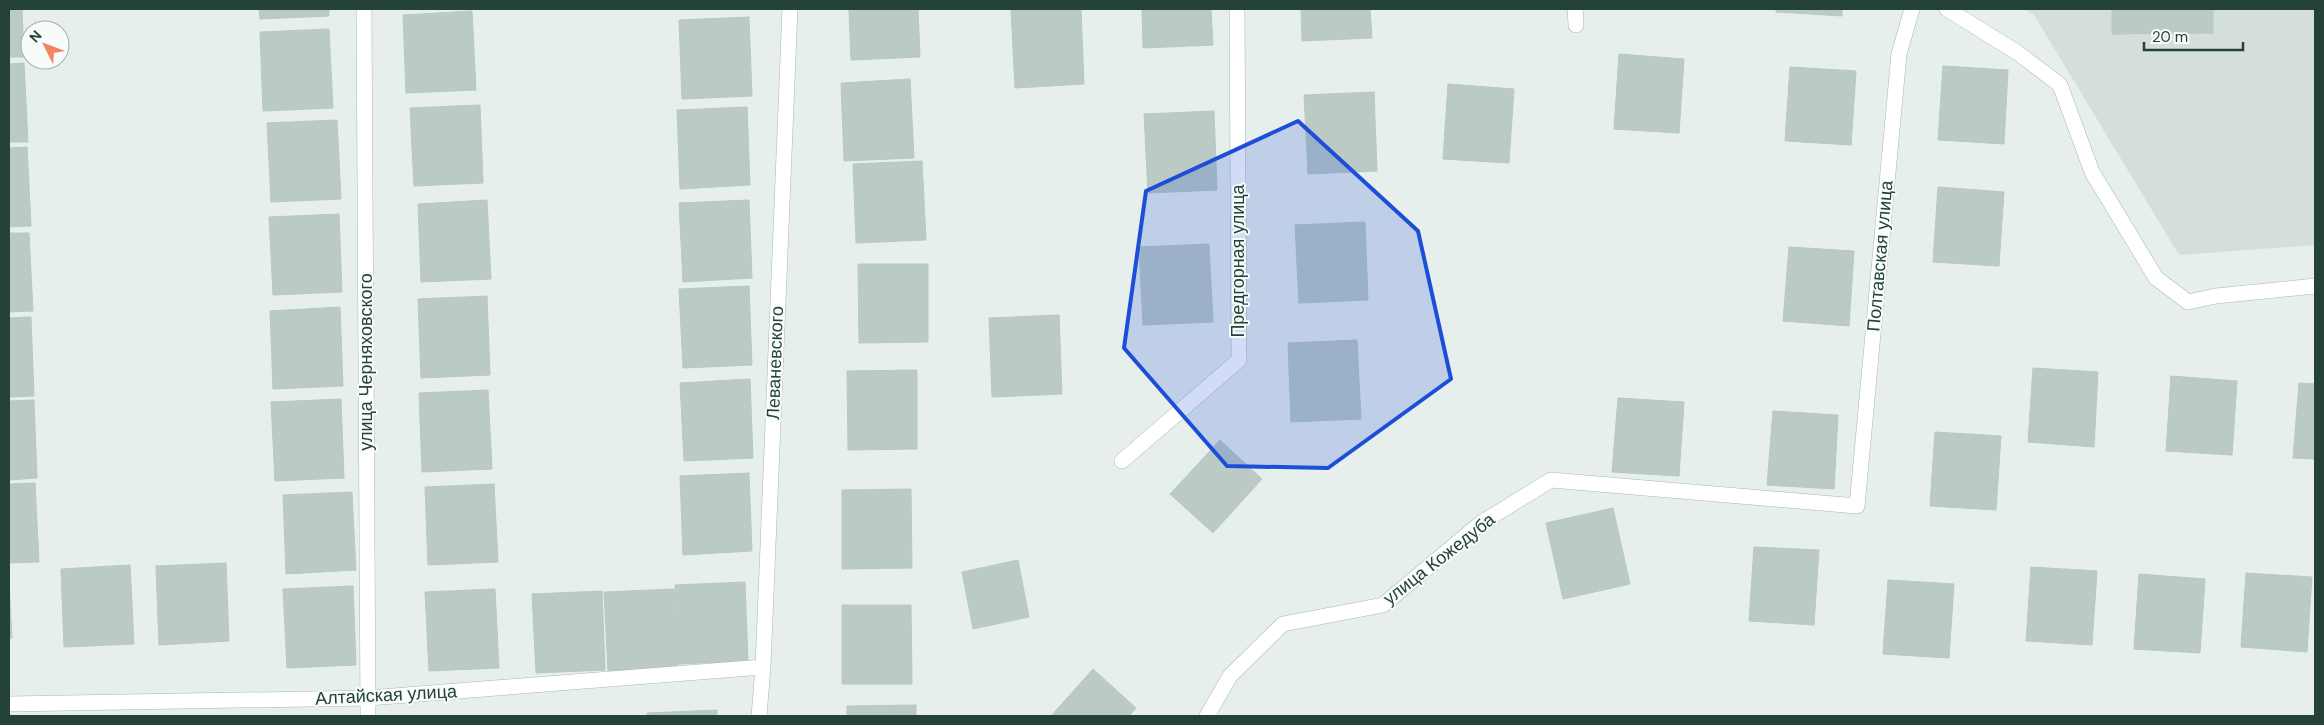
<svg xmlns="http://www.w3.org/2000/svg" width="2324" height="725" viewBox="0 0 2324 725" font-family="'DM Sans',sans-serif">
<rect width="100%" height="100%" fill="#e6efeb"/>
<path fill="#d4dfda" d="M2024,9H2315V245L2179,255L2034,15Z"/>
<path fill="#bbcac4" stroke="#b8c9c2" d="M9,9H22L24,57H9Z
M259,9H329V16L260,19Z
M849,9H918L920,57L851,60Z
M1011,9H1081L1084,84L1015,88Z
M1142,9H1211L1213,45L1143,48Z
M1301,9H1370L1372,38L1302,41Z
M1776,9H1842V16L1776,12Z
M2112,9H2213V33L2112,34Z
M472,11L476,90L406,93L403,15Z
M749,17L752,96L682,99L679,20Z
M329,29L333,108L263,111L260,32Z
M1619,54L1684,59L1679,133L1614,129Z
M24,63L28,142H9V64Z
M1943,66L2008,70L2004,144L1938,140Z
M1790,67L1856,71L1851,145L1785,141Z
M910,79L914,158L844,161L841,83Z
M1448,84L1514,89L1509,163L1443,159Z
M1374,92L1377,171L1308,174L1304,95Z
M480,105L483,183L414,186L410,108Z
M747,107L750,185L680,189L677,110Z
M1214,111L1217,190L1148,193L1144,114Z
M337,120L341,199L271,202L267,123Z
M27,147L31,226L9,227V148Z
M922,161L926,240L856,243L853,164Z
M1938,187L2004,192L1999,266L1933,262Z
M487,200L491,279L421,282L418,204Z
M749,200L752,278L683,282L679,203Z
M339,214L342,292L273,295L269,217Z
M1365,222L1368,300L1299,303L1295,225Z
M9,233H29L33,311L9,312Z
M1209,244L1213,322L1143,325L1139,247Z
M1789,247L1854,251L1849,326L1783,321Z
M858,264H928V342L859,343Z
M749,286L752,365L683,368L679,289Z
M487,296L490,375L421,378L418,299Z
M340,307L343,386L273,389L270,311Z
M1059,315L1062,394L992,397L989,318Z
M31,317L34,396L9,397V318Z
M1357,340L1361,419L1291,422L1288,343Z
M2033,368L2098,372L2094,447L2028,442Z
M917,370V449L848,450L847,371Z
M2171,376L2237,381L2232,455L2166,451Z
M750,379L753,458L684,461L680,383Z
M2299,383L2315,384V459L2293,458Z
M488,390L492,469L422,472L419,393Z
M1618,398L1684,402L1679,476L1612,472Z
M341,399L344,478L275,481L271,402Z
M34,400L37,478L9,480V401Z
M1773,411L1838,415L1834,489L1767,485Z
M1935,432L2001,436L1996,510L1930,506Z
M1220,440L1262,479L1213,533L1170,494Z
M749,473L752,551L683,555L680,476Z
M35,483L39,562L9,563V484Z
M494,484L498,562L428,565L425,487Z
M911,489L912,568L842,569V490Z
M352,492L356,570L286,574L283,495Z
M1613,508L1630,584L1563,599L1546,523Z
M1754,547L1819,550L1814,625L1749,621Z
M1018,560L1029,617L973,629L962,572Z
M226,563L229,641L159,645L156,566Z
M130,565L134,644L64,647L61,569Z
M2031,567L2097,571L2092,645L2026,641Z
M2246,573L2312,577L2307,652L2241,647Z
M2139,574L2205,579L2200,653L2134,649Z
M1888,580L1954,584L1949,658L1883,654Z
M9,582L12,638H9Z
M745,582L748,661L678,664L675,585Z
M353,586L356,665L287,668L283,589Z
M495,589L499,668L429,671L425,592Z
M674,589L678,667L608,671L604,592Z
M602,591L605,670L536,673L532,594Z
M842,605H911L912,684H842Z
M1093,669L1136,708L1129,716H1051Z
M916,705V716H847V706Z
M717,710V716H647V713Z"/>
<g fill="none" stroke-linecap="round" stroke-linejoin="round">
<defs>
<path id="service" d="M1575,9L1576,25"/>
<path id="minor" d="M364,9L368,716
M1947,9L2018,53L2060,85L2092,172L2156,278L2188,302L2216,296L2315,286
M1122,461L1239,360L1237,9
M9,704L368,698L763,667
M759,716L763,667L790,9
M1207,716L1230,676L1283,624L1383,605L1481,523L1551,480L1857,506L1899,54L1912,9"/>
</defs>
<use href="#service" stroke="#a8b8b2" stroke-width="16"/>
<use href="#minor" stroke="#a8b8b2" stroke-width="16"/>
<use href="#service" stroke="#fff" stroke-width="15"/>
<use href="#minor" stroke="#fff" stroke-width="15"/>
</g>
<path fill="#1d4ed8" fill-opacity="0.2" stroke="#1d4ed8" stroke-width="4" stroke-linejoin="round" d="M1298,121L1418,231L1451,379L1328,468L1227,466L1124,348L1146,191Z"/>
<g text-anchor="middle" dominant-baseline="central" stroke-width="4" stroke-linejoin="round" paint-order="stroke">
<g font-size="18" fill="#24423a" stroke="#f7fbf9">
<text transform="translate(1880 256) rotate(-85)">Полтавская улица</text>
<text transform="translate(1238 261) rotate(-90)">Предгорная улица</text>
<text transform="translate(366 362) rotate(-90)">улица Черняховского</text>
<text transform="translate(775 363) rotate(-88)">Леваневского</text>
<text transform="translate(1439 559) rotate(-38)">улица Кожедуба</text>
<text transform="translate(386 695) rotate(-3)">Алтайская улица</text>
</g>
</g>
<rect width="2324" height="725" fill="none" stroke="#24423a" stroke-width="20"/>
<g transform="translate(45 45) rotate(312)"><circle r="24" fill="#f7fbf9" stroke="#a3b1ad"/>
<path d="M0-4L9 19L0 12L-9 19Z" fill="#f4845f"/>
<text y="-8" font-size="14" font-weight="bold" text-anchor="middle" fill="#24423a">N</text>
</g>
<path d="M2144 42v8h99v-8" fill="none" stroke="#24423a" stroke-width="2.5"/>
<text x="2152" y="42" font-size="15" fill="#24423a" stroke="#f7fbf9" stroke-width="4" paint-order="stroke">20 m</text>
</svg>
